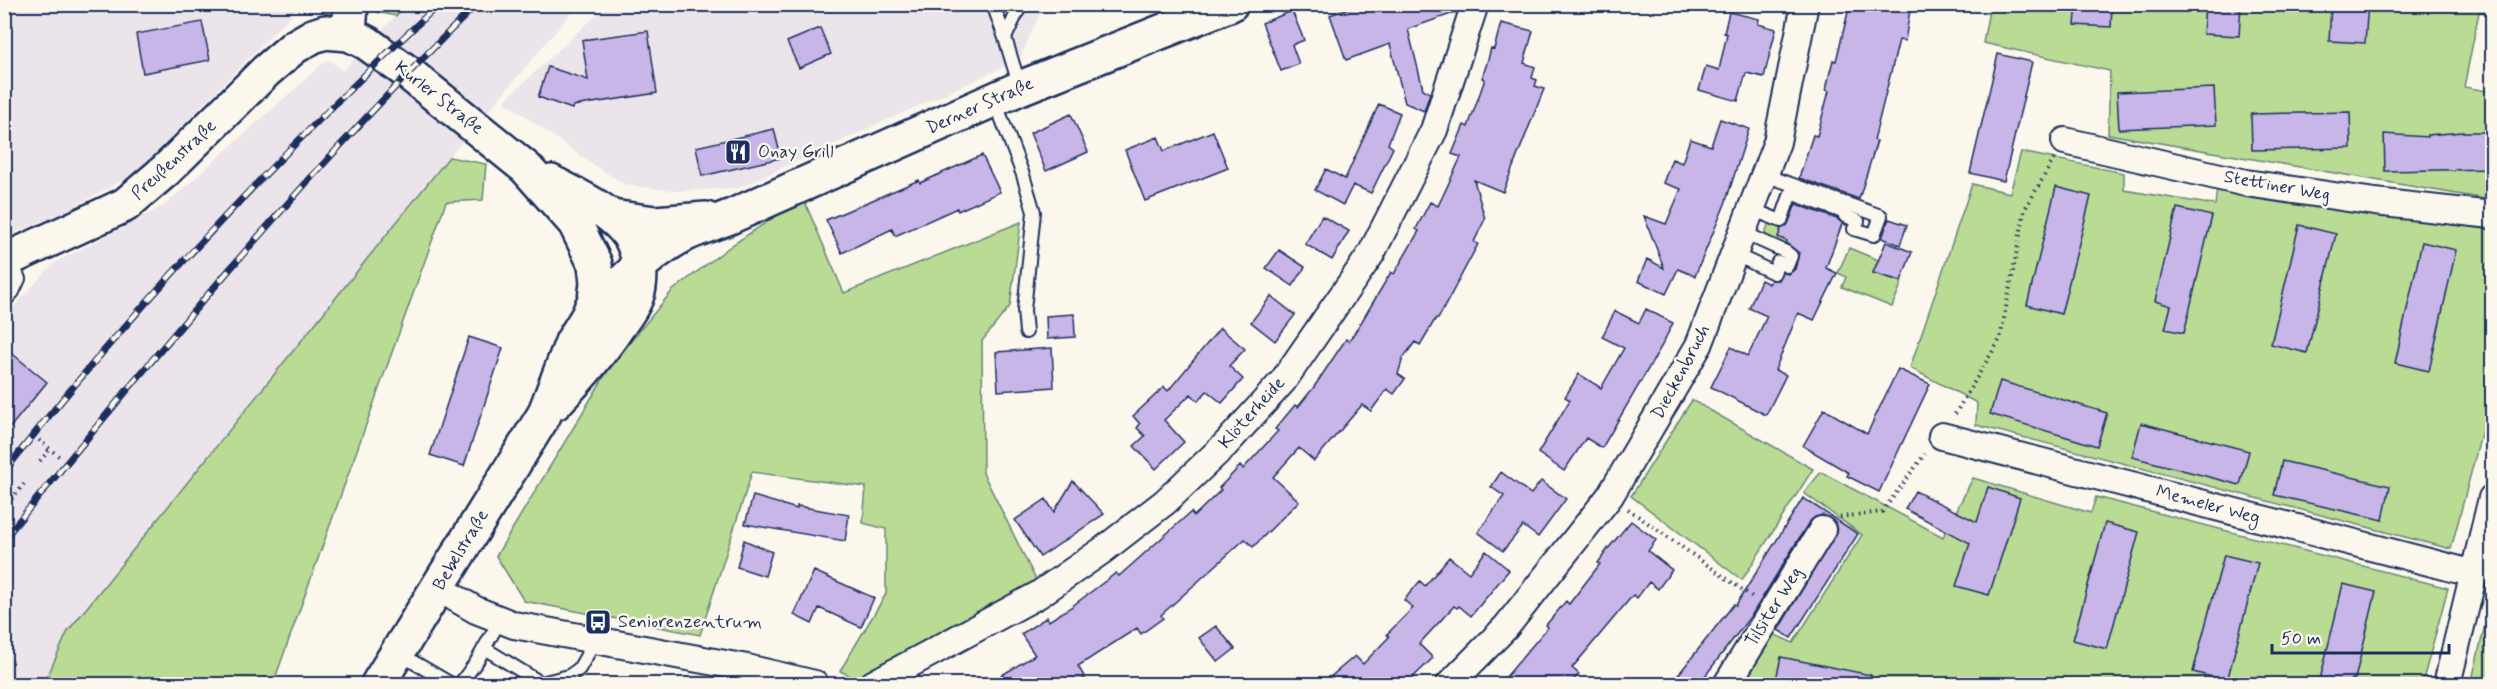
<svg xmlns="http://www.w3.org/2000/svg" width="2497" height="689" viewBox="0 0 2497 689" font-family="Mynerve,sans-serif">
<rect width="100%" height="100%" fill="#fbf7ec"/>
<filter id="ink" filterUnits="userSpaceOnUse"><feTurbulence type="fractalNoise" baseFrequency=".0167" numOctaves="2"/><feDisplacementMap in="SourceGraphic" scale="12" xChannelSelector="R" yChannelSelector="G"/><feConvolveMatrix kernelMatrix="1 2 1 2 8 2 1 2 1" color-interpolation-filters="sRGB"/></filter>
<g filter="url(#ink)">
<path fill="#ebe4ea" d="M5,5H297L294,12L137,172L61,214L5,236Z
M406,5H578L449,157L68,631L44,684H5L4,317L54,263L165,205L328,59L343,71Z
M607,5H1044L1019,60L738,188L675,191L626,185L592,164L504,101Z"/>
<path fill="#b9db94" stroke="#6a8579" stroke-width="1.5" d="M375,5V4L406,5L396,16L377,12Z
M1990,5H2492V13L2479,12L2464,87L2492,92V200L2108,134L2110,71L1983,43Z
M2021,152L2124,173V190L2215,205L2217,188L2492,230V393L2451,549L1976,425L1977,403L1910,368L1972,184L2010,193Z
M449,157L486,164L483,200L446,202L273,684H44L68,631Z
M803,198L844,293L1021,222L1010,306L982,341L983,473L1036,580L862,682L840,671L886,594V529L863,523L866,487L752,472L700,635L524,601L496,556L610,367L672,291L732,245Z
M1771,217L1784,222L1778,237L1790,242L1786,252L1762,241Z
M1849,248L1878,260L1873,273L1902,282L1892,307L1842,287L1846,277L1838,273Z
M1692,400L1813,469L1742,580L1631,496Z
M1821,472L1943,537L1973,478L2091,513L2096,497L2448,588L2422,684H1754L1740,678L1769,632L1793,643L1862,535L1804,493Z
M2492,595V684H2471Z"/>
<path fill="#c7b6e7" stroke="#1b2f5e" stroke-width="1.5" d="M1360,4H1459L1457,12L1408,29L1423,89L1430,93L1424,111L1405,103L1390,44L1346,60L1330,15Z
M1850,4H1911L1905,41L1899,40L1874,140L1877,141L1859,199L1799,178L1813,135L1817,136L1829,91L1826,90L1829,76L1833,60L1836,61Z
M2077,4H2112L2111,27L2075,25Z
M2205,4H2241L2239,36L2203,34Z
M2331,4H2368L2365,43L2329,41Z
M1292,11L1304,40L1292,45L1299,64L1281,71L1262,23Z
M1729,12L1759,19L1758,24L1776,29L1764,77L1746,73L1738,101L1699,90L1706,66L1719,70L1727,34L1724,33Z
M202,22L210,60L143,73L136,34Z
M1501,23L1533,31L1524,63L1535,67L1532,78L1537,80L1535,86L1544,89L1503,192L1474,180L1485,219L1474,242L1478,244L1438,319L1436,318L1420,345L1415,342L1403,358L1398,374L1405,379L1394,394L1387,389L1371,411L1362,405L1314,461L1299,448L1273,477L1299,501L1253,547L1245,539L1161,615L1163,618L1141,634L1137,628L1078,666L1085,678L1075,684H987L1035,655L1021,634L1047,617L1049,621L1071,607L1116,573L1119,576L1191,512L1194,516L1221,490L1219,488L1240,466L1243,469L1278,431L1275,429L1295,405L1298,407L1314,387L1346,339L1349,341L1362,321L1391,272L1394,274L1419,231L1416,229L1430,202L1438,206L1461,157L1452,154L1464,125L1468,127L1485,79L1482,78L1487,63L1491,48L1494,49Z
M820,28L831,54L799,68L787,42Z
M648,31L657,93L573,106L572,109L538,97L548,67L588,80L582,40Z
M1998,54L2032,62L2004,181L1970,173Z
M2214,88L2216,125L2119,129L2117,92Z
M1379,104L1400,113L1388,144L1393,148L1371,193L1353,185L1343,205L1315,190L1326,169L1345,179Z
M2350,112L2351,148L2252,150L2251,114Z
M1071,114L1088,152L1046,171L1030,133Z
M1720,119L1749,129L1725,204L1695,276L1678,269L1666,294L1638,281L1647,259L1664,268L1644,216L1666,224L1681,189L1663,183L1672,159L1682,163L1690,139L1711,146Z
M774,129L781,158L702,176L696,147Z
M1213,131L1228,168L1145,201L1125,150L1158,137L1164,151Z
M2464,132H2487V138H2493V169L2385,171L2384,134L2427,137V135Z
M982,155L1000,192L958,211L957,208L895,236L892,229L842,253L826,220L919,180L920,183Z
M2056,187L2091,196L2061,314L2027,305Z
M1796,204L1837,219L1847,225L1842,224L1826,268L1837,273L1814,320L1798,313L1775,370L1786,375L1766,415L1711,387L1731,347L1748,356L1767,316L1749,308L1761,280L1769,284L1771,280H1779L1783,273L1789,274L1795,269L1799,253L1786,243L1787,241L1778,237L1781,229L1788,224Z
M2177,208L2212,216L2184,333L2165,329L2171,306L2155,301Z
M1322,216L1349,231L1332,260L1305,244Z
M1889,219L1907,225L1900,245L1882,238Z
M2299,225L2336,234L2307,353L2271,344Z
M1886,242L1912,252L1901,281L1873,273Z
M2422,242L2456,250L2429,371L2395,363Z
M1279,250L1305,267L1293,286L1266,268Z
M1271,296L1295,315L1275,341L1251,322Z
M1646,309L1673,323L1661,347L1602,448L1586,438L1564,471L1538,453L1570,400L1565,397L1579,374L1601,388L1624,348L1602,337L1615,311L1639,323Z
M1074,314L1075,337L1047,339L1046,316Z
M1220,328L1245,349L1229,366L1243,379L1222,403L1207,391L1198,401L1191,394L1164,420L1184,442L1156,469L1134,446L1145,436L1137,428L1140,424L1133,416L1164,387L1168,391Z
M469,337L503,348L464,466L430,455Z
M4,347L47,382L4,435Z
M1052,348L1054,387L998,391L996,352Z
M1898,369L1930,384L1879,492L1847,476L1849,473L1803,446L1824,409L1867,434Z
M2000,381L2107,413L2097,446L1990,414Z
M2141,423L2249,451L2240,485L2132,457Z
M2282,461L2390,486L2383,520L2274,495Z
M1501,472L1531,494L1541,481L1566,499L1538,537L1523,526L1503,551L1478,532L1504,496L1491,487Z
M1073,481L1104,514L1040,557L1015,520L1046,499L1054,512Z
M1988,487L2020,498L1989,595L1956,586L1970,543L1905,509L1915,491L1977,522Z
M753,496L797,509V506L849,515L845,541L745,524Z
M1803,498L1858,534L1791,638L1778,630L1837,531L1835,522L1823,515L1815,517L1809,522L1753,613L1699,684H1671L1734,604L1736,605Z
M1631,521L1656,540L1648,551L1672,570L1658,589L1649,582L1637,598L1633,595L1572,668L1579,674L1570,684H1500L1548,627L1546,625L1566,601L1569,604L1600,564L1598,563L1607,550Z
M2105,523L2139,532L2107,649L2073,640Z
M744,540L772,552L765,576L737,567Z
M1486,551L1509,570L1471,616L1459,606L1457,608L1454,606L1419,644L1433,658L1406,684H1394L1386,677L1380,682L1382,684H1322L1355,656L1363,664L1389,637L1387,634L1413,608L1404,600L1420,581L1425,586L1449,557L1469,573Z
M2224,555L2258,563L2227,681L2193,672Z
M814,571L874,598L861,627L819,608L812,624L794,615Z
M2343,584L2376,592L2355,679H2352L2351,684H2319Z
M1216,626L1235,649L1218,662L1199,638Z
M1781,657L1871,675V684H1775Z"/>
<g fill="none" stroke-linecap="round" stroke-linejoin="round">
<defs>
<path id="lane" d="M993,4L1005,38
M1020,87L1005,38L1021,4
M995,101L1023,175L1034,212L1024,310L1026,332
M1751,209L1781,221L1791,193L1846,213L1845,216L1858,221L1854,229L1874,235L1881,216L1765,175
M1734,254L1774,273L1778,262L1787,266L1791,256L1786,252L1742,232
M4,302L13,292L19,279L11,259
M484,648L541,683
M398,653L451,684
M460,684L477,661L500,620
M537,684L569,676L579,669L595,641"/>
<path id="street" d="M2065,141L2246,183L2375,202L2492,215
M1942,436L2475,574
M438,588L476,610L514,625L747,668L815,684
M873,684L1038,595L1103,550L1165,502L1226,444L1283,381L1371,254L1434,130L1475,4
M1450,684L1506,627L1610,496L1699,345L1777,142L1805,4
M1727,684L1822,530
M2447,684L2492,498"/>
<path id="secondary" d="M349,34L351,4
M551,182C575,195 606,208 624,229C639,245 644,277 636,298C632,308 625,317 619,325C600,354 579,378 555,403
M612,217L655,223L706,219
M4,261L125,205L166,170L266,71L294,47L313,36L325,32L349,34L367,43L407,72L526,168L575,223L595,264L597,283L595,299L588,316L572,342L544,415L378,684
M588,316C618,287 649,251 688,233C702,227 717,222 732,216L1020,88L1231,4"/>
</defs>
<use href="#lane" stroke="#1b2f5e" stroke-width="16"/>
<use href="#street" stroke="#1b2f5e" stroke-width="30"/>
<use href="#secondary" stroke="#1b2f5e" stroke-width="38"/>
<path stroke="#1b2f5e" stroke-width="4" stroke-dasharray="1.5 4.5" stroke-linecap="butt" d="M1955,414L2000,339L2025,209L2054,159
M39,440L62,459
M40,461L50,449
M4,508L24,484
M1628,509L1754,598
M1840,517L1882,512L1925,454
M4,524L7,526"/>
<use href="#lane" stroke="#fbf7ec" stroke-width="12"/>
<use href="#street" stroke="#fbf7ec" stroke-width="26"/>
<use href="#secondary" stroke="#fbf7ec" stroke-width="33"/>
<defs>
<path id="rail" d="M4,472C136,304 283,150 439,4
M4,539C155,355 307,171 477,4"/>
</defs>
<use href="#rail" stroke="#1b2f5e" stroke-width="7"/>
<use href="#rail" stroke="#fbf7ec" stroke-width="4.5" stroke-dasharray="14" stroke-linecap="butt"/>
</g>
</g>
<defs>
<symbol id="restaurant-square" viewBox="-11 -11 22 22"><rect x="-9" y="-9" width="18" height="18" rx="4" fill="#1b2f5e" stroke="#fbf7ec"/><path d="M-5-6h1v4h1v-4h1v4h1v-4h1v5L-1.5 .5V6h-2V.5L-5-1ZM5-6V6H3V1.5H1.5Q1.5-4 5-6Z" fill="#fff"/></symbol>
<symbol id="bus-square" viewBox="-11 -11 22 22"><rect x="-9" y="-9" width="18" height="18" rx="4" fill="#1b2f5e" stroke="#fbf7ec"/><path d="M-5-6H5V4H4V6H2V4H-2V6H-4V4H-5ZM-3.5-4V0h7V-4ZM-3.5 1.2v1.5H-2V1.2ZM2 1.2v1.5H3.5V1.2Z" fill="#fff"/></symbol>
</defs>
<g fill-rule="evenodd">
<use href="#restaurant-square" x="723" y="137" width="30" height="30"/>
<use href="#bus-square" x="583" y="607" width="30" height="30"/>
</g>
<g text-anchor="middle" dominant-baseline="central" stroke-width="5" stroke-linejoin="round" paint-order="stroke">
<g font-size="18" fill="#1b2f5e" stroke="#fbf7ec">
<text transform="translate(439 98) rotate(38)">Kurler Straße</text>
<text transform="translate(980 106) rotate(-24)">Derner Straße</text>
<text transform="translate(174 160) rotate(-43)">Preußenstraße</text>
<text transform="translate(2277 186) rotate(10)">Stettiner Weg</text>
<text transform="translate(1681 372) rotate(-62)">Dieckenbruch</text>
<text transform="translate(1252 413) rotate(-48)">Klöterheide</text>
<text transform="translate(2208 505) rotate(15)">Memeler Weg</text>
<text transform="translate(461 550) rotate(-59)">Bebelstraße</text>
<text transform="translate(1774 607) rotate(-58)">Tilsiter Weg</text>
</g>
<g font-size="18" fill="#1b2f5e" stroke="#fbf7ec" text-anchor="start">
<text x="758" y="152">Onay Grill</text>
<text x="618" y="622">Seniorenzentrum</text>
</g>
</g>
<rect width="2497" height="689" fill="none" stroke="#fbf7ec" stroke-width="24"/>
<rect x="12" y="12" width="2473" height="665" fill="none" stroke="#1b2f5e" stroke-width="2" filter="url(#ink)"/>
<path d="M2272 644v9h177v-9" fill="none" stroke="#1b2f5e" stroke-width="3"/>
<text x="2281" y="644" font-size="18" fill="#1b2f5e" stroke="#fbf7ec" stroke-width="4.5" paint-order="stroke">50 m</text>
</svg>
